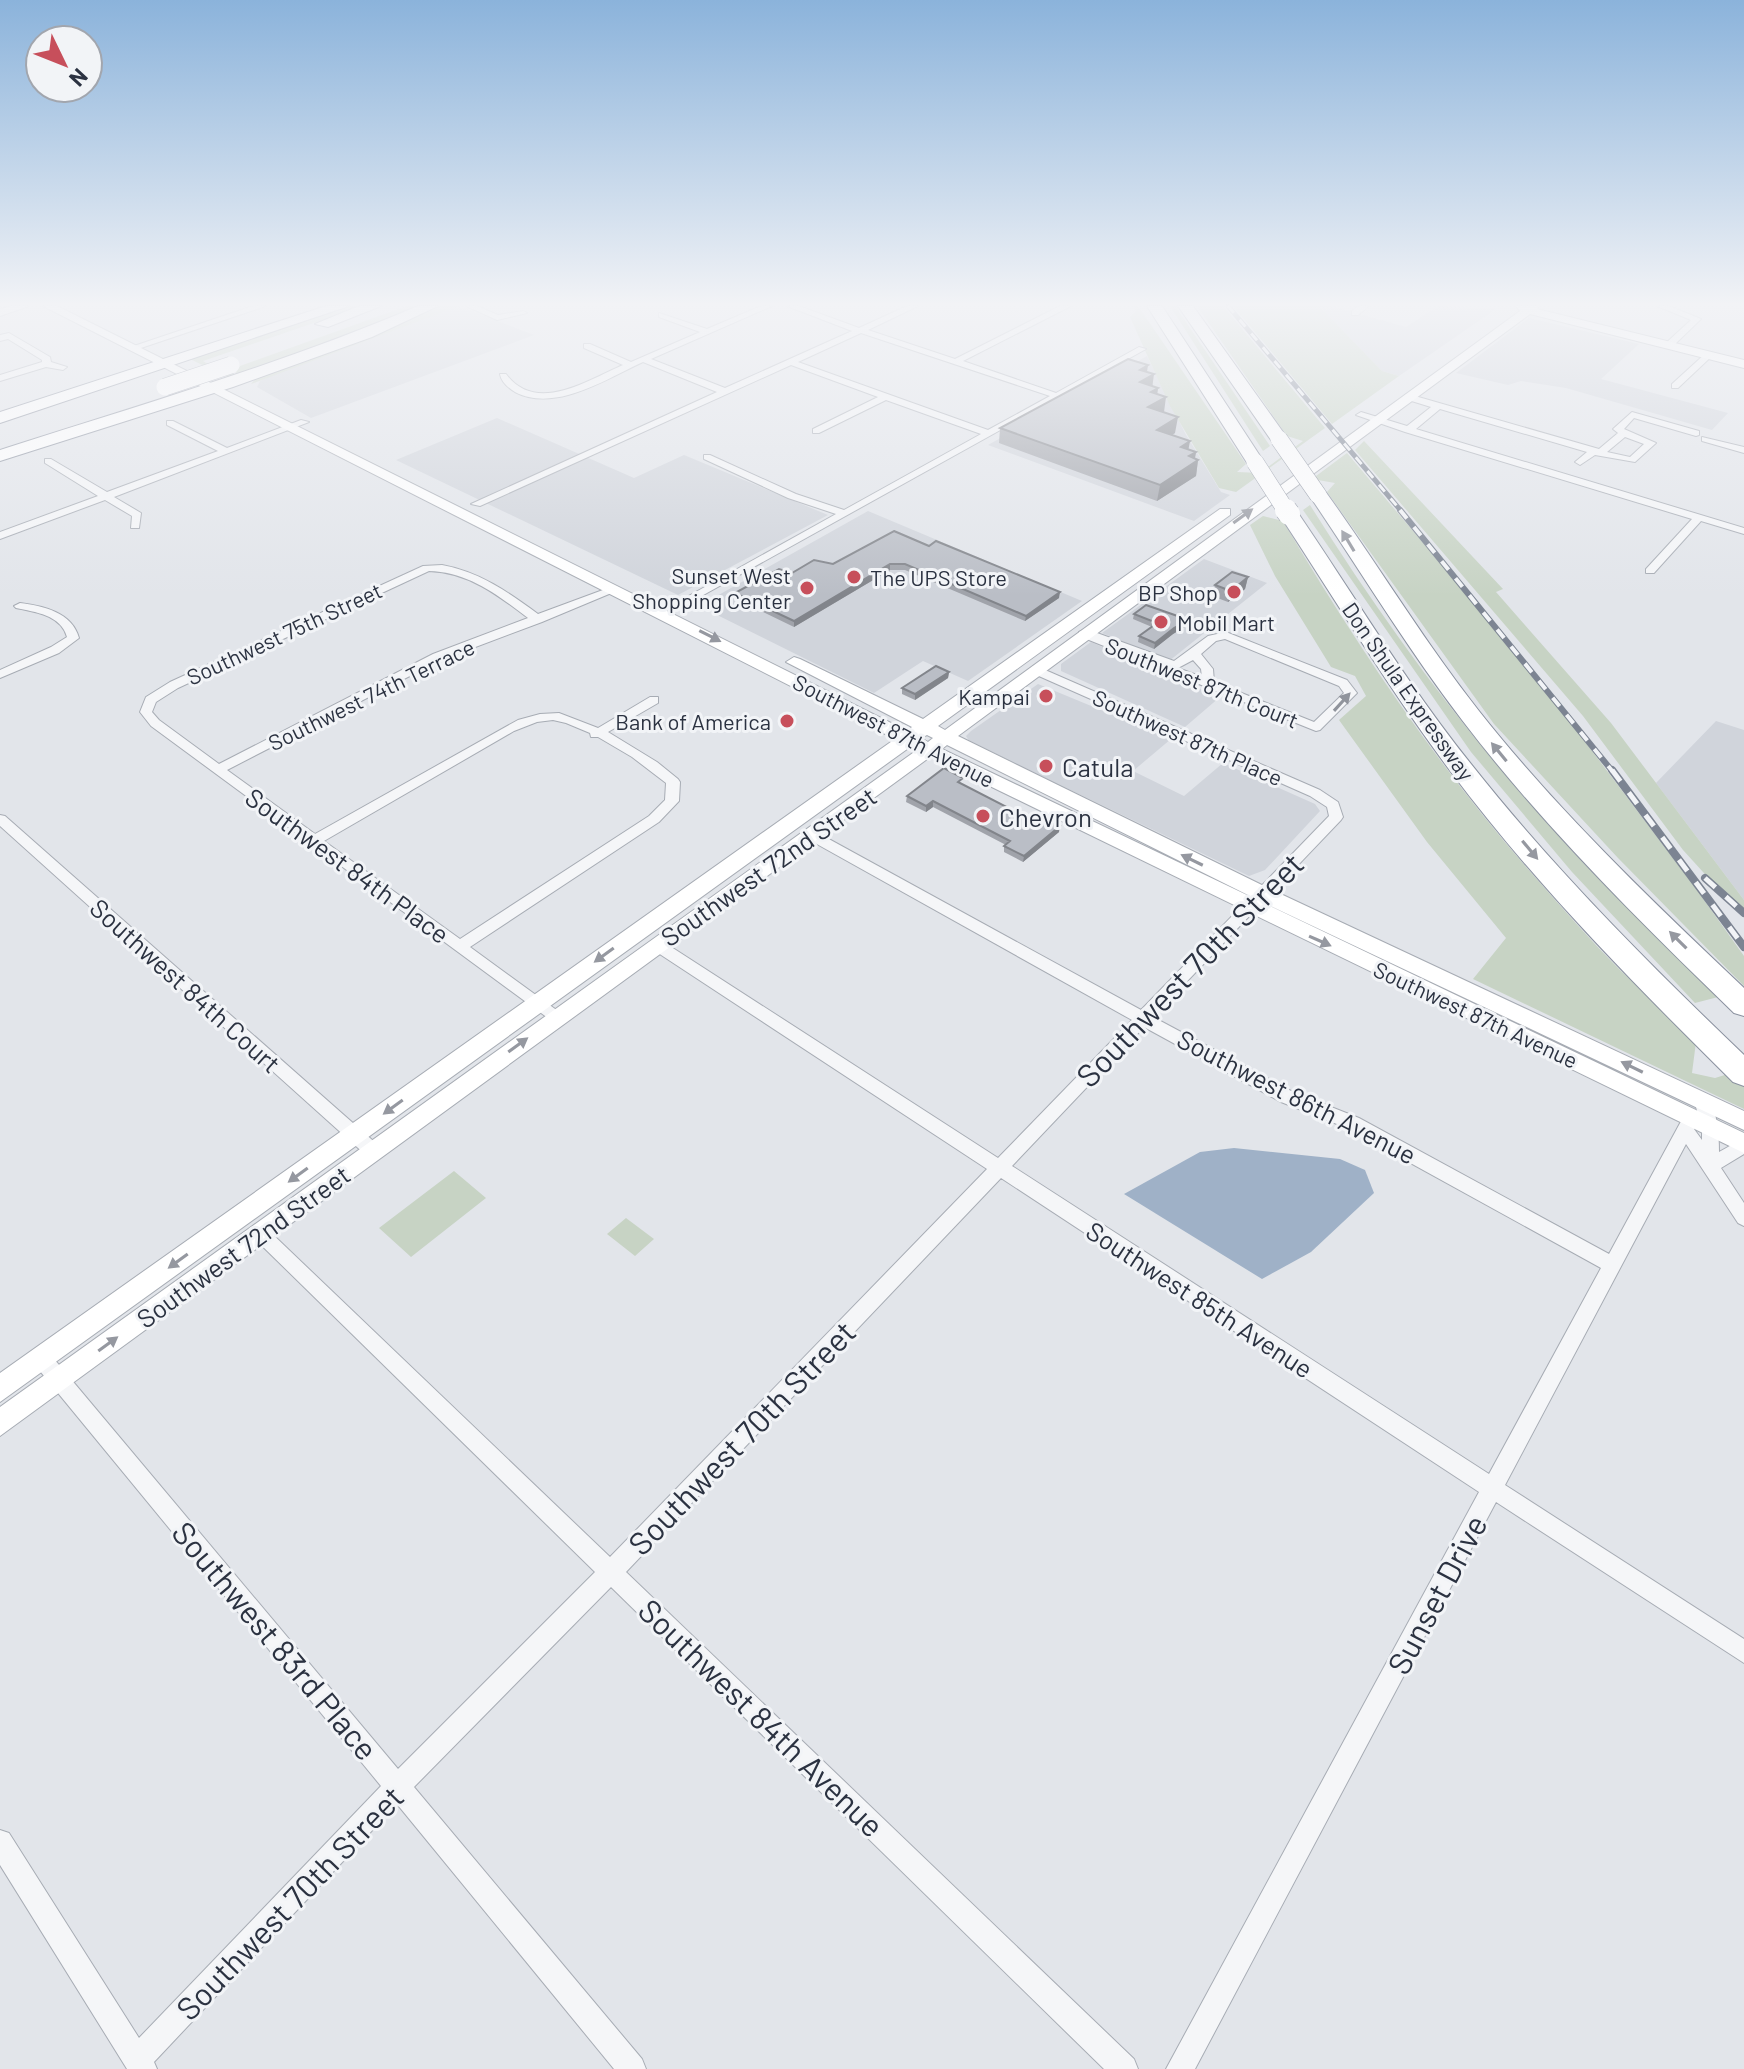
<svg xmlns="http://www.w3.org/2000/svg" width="1744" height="2069" viewBox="0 0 1744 2069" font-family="Barlow,sans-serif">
<rect width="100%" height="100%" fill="#e2e5ea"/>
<path fill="#d0d4db" d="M459,306L534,335L311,418L257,387L260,381L280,371Z
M1319,306H1331L1406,327L1438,306L1496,309L1399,376L1382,371Z
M1529,318L1639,344L1601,379L1728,413L1712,430L1566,388L1521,381L1508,385L1456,373Z
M1147,356L1185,433L1221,492L1230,495L1194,521L988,445Z
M497,418L634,478L684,455L828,515L678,595L396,460Z
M868,511L1082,601L968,681L923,661L874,693L699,606Z
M1204,559L1267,583L1169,661L1102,633Z
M1091,642L1151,668L1220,697L1185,727L1061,671V664Z
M1038,684L1171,739L1133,771L1184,796L1223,763L1315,804L1320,811L1265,870L1249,876L969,741L966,736L971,731Z
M1716,721L1744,730V900L1656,783Z"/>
<path fill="#c7d3c4" d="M348,306H363L203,361L221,372L235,374L240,366L407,306H428L231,379L190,359Z
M436,306H459L251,384L256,378Z
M1133,306H1138L1246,464L1237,472L1260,473L1303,441L1287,436L1197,306H1223L1325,428L1236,492L1219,488L1170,406L1130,317L1136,311Z
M1170,306H1175L1270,446L1263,451Z
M1233,306H1319L1382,371L1399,376L1332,424Z
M1364,441L1503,589L1496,592L1611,723L1744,900V910L1723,894L1683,850L1583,716L1355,450Z
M1347,453L1534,674L1694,886L1744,956V986L1618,858L1494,724L1327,492L1335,483L1312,479Z
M1310,505C1425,689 1559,854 1722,996L1695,1003L1572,872L1471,752L1303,510Z
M1263,516L1283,521C1357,646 1439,769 1535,877C1563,909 1591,941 1621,971C1646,995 1674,1015 1696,1042L1692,1073L1715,1078L1744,1069V1109L1473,979L1506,938L1427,842L1339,720L1366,696L1355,676L1331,667L1275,576L1250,525Z
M454,1171L486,1198L411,1257L379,1228Z
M626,1218L654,1239L635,1256L607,1234Z"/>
<path fill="#9fb1c7" d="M1234,1148L1340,1159L1365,1170L1374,1193L1311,1252L1262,1279L1124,1194L1200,1152Z"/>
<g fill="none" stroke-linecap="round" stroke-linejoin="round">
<defs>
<path id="street" d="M253,306H266L135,350L128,348Z
M466,306H477L498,315L523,311L527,313L497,320Z
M761,306H772L651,359L725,388L852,331L787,306H799L859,328L907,306H918L868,330L955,359L1060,306H1071L963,361L1056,393L1139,347L1146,349L680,608L676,607V603L836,514L788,498L704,459V455H710L796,494L844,510L981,434L886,400L819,433H813V429L878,397L791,365L480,506L471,504L717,392L643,362C606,379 555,413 515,392C507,387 501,381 500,374H506C536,415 588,380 623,365L584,348V344H590L631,362L700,332L659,317V313L707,329ZM861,333L1050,396L988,430L798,362Z
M1359,306H1369L1358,315H1352V311Z
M1657,306H1669L1701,319L1672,347H1666V343L1691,320Z
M9,333L50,357L51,362L67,367L63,370L46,367L0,381V375L42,362V360L8,339L0,341V335Z
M1706,353L1713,355L1678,388H1672V384Z
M1408,394L1599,449L1618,433L1613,429L1632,412L1699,431V435L1696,436L1634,418L1624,429L1656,443L1635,462L1595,455L1580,465L1575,462L1587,452L1440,409L1416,429L1744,528V534L1701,521L1654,573H1646V569L1692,519L1405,432L1356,415L1361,412L1407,426L1431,407L1405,399V395ZM1625,437L1644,444L1630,457L1607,452Z
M301,420L309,422L114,497L141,513L139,528H131L132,516L105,500L0,539V532L98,496L45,463V459H51L107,492L218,451L167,425V421H173L227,448Z
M1702,437L1744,447V453L1702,441Z
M442,565C480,572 508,592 538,614L611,587L621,589L542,622L441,660L227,770L315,834L518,720L540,714L559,713L598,728L650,697H658V703L608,732L657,762L678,779L680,782L679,801L659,822L470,947L562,1014L564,1018L556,1024L151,726L140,712L146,697L170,682L423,566ZM429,571C468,572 498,595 528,618L433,654L219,764L159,720L152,712L156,702L178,688ZM553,720L566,723L590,733L591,737H598L632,757L666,783L665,800L649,816L460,939L324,841L514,731L537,722Z
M20,603C43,606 72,612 79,638L59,653L0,678V670L51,647L67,637C61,615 35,612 16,608L14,606Z
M1086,629L1174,661L1208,636L1226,632L1347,680L1357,693L1320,730L1316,731L1079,636V632ZM1225,639L1339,686L1344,693L1314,722L1214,682L1213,669L1201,654L1216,641ZM1193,660L1201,669L1202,677L1178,668Z
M1036,666L1320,790L1338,802L1343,817L1341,820L1153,1017L1293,1092L1359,1118L1609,1254L1685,1114H1697L1699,1119L1694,1129L1702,1140V1128L1694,1100L1696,1095H1708C1717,1114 1719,1131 1719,1152L1744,1138V1154L1721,1168L1744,1203V1226L1738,1223L1686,1144L1505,1485L1744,1639V1663L1496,1502L1195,2069H1166L1479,1492L1001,1178L626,1572L1134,2059L1138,2069H1104L611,1587L414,1787L642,2059L646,2069H614L397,1804L154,2062L157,2069H127L0,1865V1830L9,1833L139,2038L381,1786L35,1365L32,1359L35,1353L42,1350L49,1353L398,1769L595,1572L254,1238L251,1233L254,1228L260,1225L266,1228L610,1557L987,1169L652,949L649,945L652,941H662L998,1158L1132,1020L806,838L804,835L806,832H816L1141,1010L1329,816L1327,807L1310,796L1032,673V667ZM1144,1027L1281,1102L1347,1128L1601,1268L1489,1474L1012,1166Z
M0,815L5,816L379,1146L382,1151L379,1156L373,1158L367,1156L0,826Z"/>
<path id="secondary" d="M11,306H29L0,316V309Z
M43,306H57L907,731L912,727L786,662L794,657L800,659L923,719L1220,509H1230V515L938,726L945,730L1520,311L1516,306H1539L1537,309L1744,360V368L1530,314L958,736L1270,889L1744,1111V1130L1256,899L947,745L942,749L1744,1133V1153L930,757L0,1436V1407L917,750L910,747L0,1402V1373L895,739ZM927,735L933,738L928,742L921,738Z"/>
<path id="highway" d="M326,306H349L0,423V412Z
M359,306H381L328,327L315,324Z
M418,306H438L372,337L233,387L0,461V450C140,405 282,364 418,306Z
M1147,306H1162L1264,462L1261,466H1249Z
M1178,306H1193L1288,439L1285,443H1273Z
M1318,489L1325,491C1377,563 1423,640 1479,711C1558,811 1651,900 1744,988V1016L1734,1013C1638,920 1543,826 1462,720C1407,648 1360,570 1309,495Z
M1289,508L1296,510C1354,595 1406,683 1471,764C1554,869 1648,963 1744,1055V1086L1733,1082C1634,984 1535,884 1451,772C1389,689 1336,601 1279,514Z"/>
</defs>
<use href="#street" stroke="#a7acb4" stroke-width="2"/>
<use href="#secondary" stroke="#a7acb4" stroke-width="2"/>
<use href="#highway" stroke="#8a919f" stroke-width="2"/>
<use href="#street" fill="#f5f6f8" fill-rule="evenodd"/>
<use href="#secondary" fill="#fff" fill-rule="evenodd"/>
<use href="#highway" fill="#fff" fill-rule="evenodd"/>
<defs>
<path id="rail-far2" d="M1228,306L1402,512"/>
<path id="rail-far1" d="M1400,510L1613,772"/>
<path id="rail" d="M1612,770L1744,947
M1705,878L1744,913"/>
</defs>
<use href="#rail-far2" stroke="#7c8492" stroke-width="5"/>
<use href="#rail-far1" stroke="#7c8492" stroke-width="6"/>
<use href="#rail" stroke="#7c8492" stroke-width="8"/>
<use href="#rail-far2" stroke="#f2f4f7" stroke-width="3" stroke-dasharray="9" stroke-linecap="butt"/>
<use href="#rail-far1" stroke="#f2f4f7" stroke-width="4" stroke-dasharray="11" stroke-linecap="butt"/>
<use href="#rail" stroke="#f2f4f7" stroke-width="5" stroke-dasharray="14" stroke-linecap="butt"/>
<defs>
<path id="highway-bridge-far1" d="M165,387L231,365
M1279,439L1318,495
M1255,462L1287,512"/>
<path id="highway-bridge" d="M1286,510L1289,514"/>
</defs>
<use href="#highway-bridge-far1" stroke="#8a919f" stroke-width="18" stroke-linecap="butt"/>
<use href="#highway-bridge" stroke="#8a919f" stroke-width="23" stroke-linecap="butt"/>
<use href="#highway-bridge-far1" stroke="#fff" stroke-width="17"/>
<use href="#highway-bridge" stroke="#fff" stroke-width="22"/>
</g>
<path fill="#a0a3aa" d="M1147,372L1153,386L1158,388L1157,394L1164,412L1175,433L1172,435L1188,449L1196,452L1195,458L1198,460L1196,476L1157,501L999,443L1000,428Z
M929,546L1059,598L1025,621L905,570H890L794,627L736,599L735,593L792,573Z
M1248,577L1245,589L1228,602L1212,596L1215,585Z
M1134,614L1189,620L1188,625L1173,634L1154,649L1138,642L1139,636L1152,627L1133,619Z
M949,672L948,678L915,700L902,694V688Z
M962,784L1034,821L1059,832L1023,862L1004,852V846L1006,845L933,807L926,812L906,802L907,796Z"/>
<path fill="#82858b" d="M1148,365L1146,379L1154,374L1152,389L1138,397L1140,370Z
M1158,388L1156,403L1166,397L1164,412L1146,423L1151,392Z
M1178,417L1175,433L1154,445L1157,430Z
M1190,441L1187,457L1181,447Z
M1196,452L1194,463L1198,460L1196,476L1157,501L1160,485L1189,456Z
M890,564V570L794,627V621Z
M1248,577L1245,589L1228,602L1231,591Z
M1060,592L1059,598L1025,621L1026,616Z
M1189,620L1188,625L1173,634L1154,649L1155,643L1174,628Z
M949,672L948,678L915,700V694Z
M933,801V807L926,812V806Z
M1060,826L1059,832L1023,862L1024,856Z"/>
<path fill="#babec6" stroke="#82858b" stroke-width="2" d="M1128,359L1148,365L1140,370L1154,374L1140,382L1158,388L1151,392L1166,397L1148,407L1178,417L1157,430L1190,441L1181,447L1196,452L1189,456L1198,460L1160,485L1000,428Z
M894,531L929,546L936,541L1060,592L1026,616L905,564H890L794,621L735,593L779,569L792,573L814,560L833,564Z
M1232,572L1248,577L1231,591L1215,585Z
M1146,605L1189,620L1174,628L1155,643L1139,636L1157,623L1134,614Z
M936,666L949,672L915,694L902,688Z
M944,768L963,778L958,782L1034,821L1040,816L1060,826L1024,856L1004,846L1010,841L933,801L926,806L907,796Z"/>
<defs><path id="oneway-solid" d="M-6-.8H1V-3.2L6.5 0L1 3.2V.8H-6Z" transform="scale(2)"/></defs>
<g fill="#9598a0">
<use href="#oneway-solid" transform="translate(1243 516) rotate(-36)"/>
<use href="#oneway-solid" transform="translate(1348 541) rotate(-121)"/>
<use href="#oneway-solid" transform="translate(710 636) rotate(27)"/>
<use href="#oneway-solid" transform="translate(1499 752) rotate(-129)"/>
<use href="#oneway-solid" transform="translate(1530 850) rotate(50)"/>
<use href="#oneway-solid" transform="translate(1192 860) rotate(-154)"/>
<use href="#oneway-solid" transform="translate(1678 940) rotate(-135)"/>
<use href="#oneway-solid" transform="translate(1320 941) rotate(24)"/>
<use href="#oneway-solid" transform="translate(604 955) rotate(144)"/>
<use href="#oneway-solid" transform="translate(518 1045) rotate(-36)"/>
<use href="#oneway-solid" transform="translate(1632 1067) rotate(-154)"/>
<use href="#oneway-solid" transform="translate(393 1107) rotate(144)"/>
<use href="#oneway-solid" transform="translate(298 1175) rotate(144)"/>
<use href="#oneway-solid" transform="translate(178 1261) rotate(144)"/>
<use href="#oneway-solid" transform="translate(108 1344) rotate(-36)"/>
</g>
<use fill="#90949c" href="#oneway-solid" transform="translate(1342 702) rotate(-48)"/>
<linearGradient id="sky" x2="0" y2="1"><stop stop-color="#8bb3db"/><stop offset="0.51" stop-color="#f2f3f6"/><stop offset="1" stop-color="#f2f3f6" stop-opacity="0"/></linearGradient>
<rect width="1744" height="596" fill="url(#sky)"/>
<g fill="#c74f5b" stroke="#f2f4f7" stroke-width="3">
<circle cx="854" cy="577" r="8"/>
<circle cx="807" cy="588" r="8"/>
<circle cx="1234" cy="592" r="8"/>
<circle cx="1161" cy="622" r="8"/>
<circle cx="1046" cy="696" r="8"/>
<circle cx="787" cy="721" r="8"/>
<circle cx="1046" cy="766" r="8"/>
<circle cx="983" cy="816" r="8"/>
</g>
<g text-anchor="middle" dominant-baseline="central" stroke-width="6" stroke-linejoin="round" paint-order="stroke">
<g font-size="22" fill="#2b3241" stroke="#f2f4f7" text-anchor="end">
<text x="791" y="575">Sunset West<tspan x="791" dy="25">Shopping Center</tspan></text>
<text x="870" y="577" text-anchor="start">The UPS Store</text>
<text x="1218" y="592">BP Shop</text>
<text x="1177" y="622" text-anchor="start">Mobil Mart</text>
<text x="1030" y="696">Kampai</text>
<text x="771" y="721">Bank of America</text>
</g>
<g font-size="22" fill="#2b3241" stroke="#f2f4f7">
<text transform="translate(284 633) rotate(-25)">Southwest 75th Street</text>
<text transform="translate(1202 682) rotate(22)">Southwest 87th Court</text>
<text transform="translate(1409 691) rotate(55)">Don Shula Expressway</text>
<text transform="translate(371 694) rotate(-26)">Southwest 74th Terrace</text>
<text transform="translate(894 730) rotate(27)">Southwest 87th Avenue</text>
<text transform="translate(1188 737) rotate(24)">Southwest 87th Place</text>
<text transform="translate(1476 1014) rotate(25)">Southwest 87th Avenue</text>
</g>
<g font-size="26" fill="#2b3241" stroke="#f2f4f7" text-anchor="start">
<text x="1062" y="766">Catula</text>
<text x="999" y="816">Chevron</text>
</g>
<g font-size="26" fill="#2b3241" stroke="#f2f4f7">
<text transform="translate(348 865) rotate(36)">Southwest 84th Place</text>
<text transform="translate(768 866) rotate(-35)">Southwest 72nd Street</text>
<text transform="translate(186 985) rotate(42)">Southwest 84th Court</text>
<text transform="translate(1297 1096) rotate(27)">Southwest 86th Avenue</text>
<text transform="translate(243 1246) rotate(-36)">Southwest 72nd Street</text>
<text transform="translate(1200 1299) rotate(33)">Southwest 85th Avenue</text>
</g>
<g font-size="32" fill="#2b3241" stroke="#f2f4f7">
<text transform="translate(1189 969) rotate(-46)">Southwest 70th Street</text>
<text transform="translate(741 1437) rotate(-46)">Southwest 70th Street</text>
<text transform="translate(1436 1594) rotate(-62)">Sunset Drive</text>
<text transform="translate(276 1640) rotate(50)">Southwest 83rd Place</text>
<text transform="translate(762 1717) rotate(44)">Southwest 84th Avenue</text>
<text transform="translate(289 1902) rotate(-46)">Southwest 70th Street</text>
</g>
</g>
<g transform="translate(64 64) rotate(133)"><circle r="38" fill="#f2f4f7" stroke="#a2a6ae" stroke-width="2"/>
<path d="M0-6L14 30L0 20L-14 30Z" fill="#c74f5b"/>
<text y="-12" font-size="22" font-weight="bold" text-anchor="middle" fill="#2b3241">N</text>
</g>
</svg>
